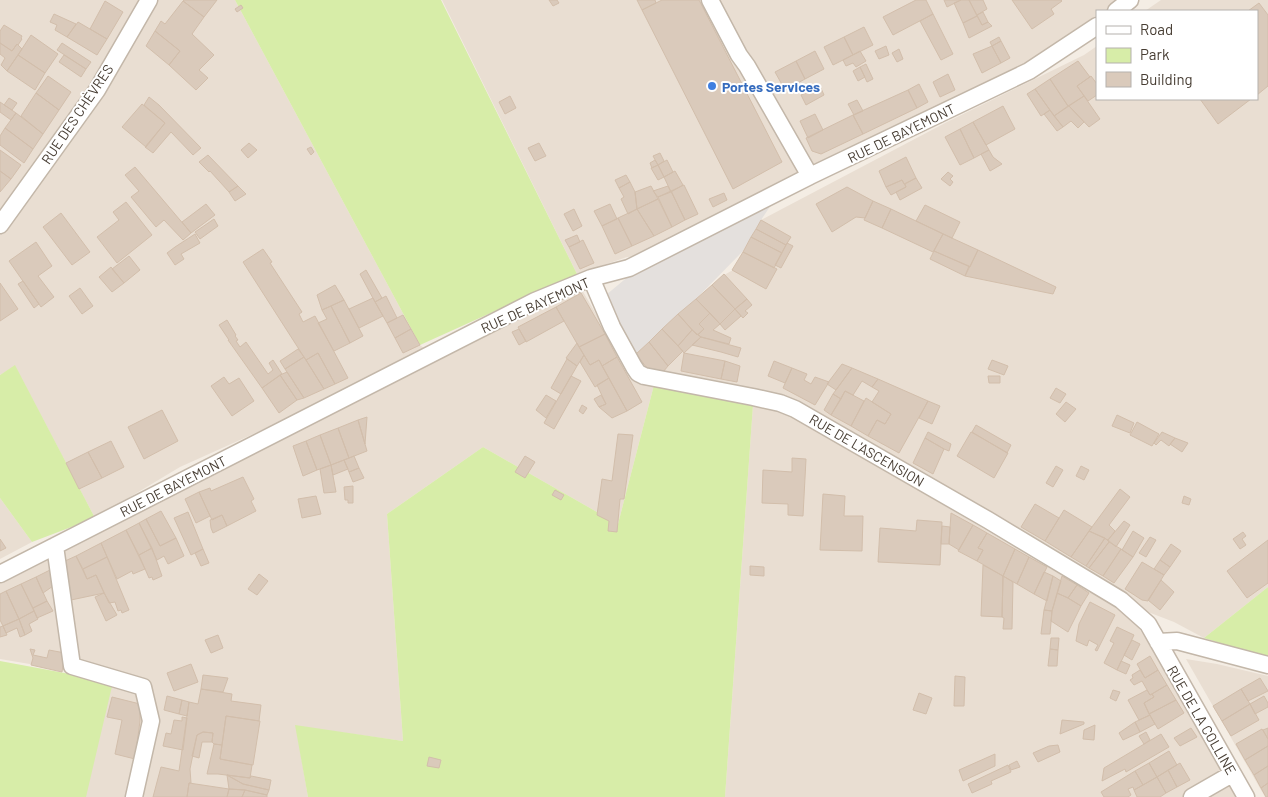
<svg xmlns="http://www.w3.org/2000/svg" width="1268" height="797" viewBox="0 0 1268 797" font-family="Barlow,sans-serif">
<rect width="100%" height="100%" fill="#f4ede4"/>
<path fill="#e9ded2" d="M0,0H149L0,221Z
M151,0H235L420,345L431,354L582,290L617,350L637,381L654,385L618,524L483,447L387,514L403,741L296,726L308,797H85L113,678L0,659V571L417,360L180,467L95,518L15,366L0,375V224Z
M442,0H1126L1109,11H1097V20L995,88L654,255L627,257L577,274Z
M1161,0H1268V587L1204,638L1174,622L1148,612L1100,579L873,444L797,401L759,391L645,370L635,355L724,275L733,270L761,220L947,122L1084,55L1097,46V99H1257V11H1145Z
M753,405L784,413L806,423L1120,610L1137,625L1152,649L1164,652L1232,774L1192,797H725Z
M0,498L32,542L0,559Z
M1186,659L1217,664L1268,676V797H1265Z
M1237,782L1246,797H1209Z"/>
<path fill="#d7eda8" d="M235,0H441L577,274L420,345Z
M15,365L95,518L32,542L0,498V375Z
M654,385L753,405L725,797H308L295,725L403,741L387,514L483,447L618,524Z
M1268,587V658L1204,638Z
M0,661L113,682L86,797H0Z"/>
<path fill="#e4e0dd" d="M781,190L761,220L743,251L696,299L635,355L606,295L654,255Z"/>
<path fill="#dacabb" stroke="#d2beab" d="M184,0H217L204,17L183,1Z
M549,0H557L559,3L553,6Z
M637,0H655L656,3L642,10Z
M662,0H699L782,162L733,189L642,10Z
M916,0H926L933,14L893,35L883,17Z
M944,0H961L947,7Z
M961,0H969L977,16L963,23L954,3Z
M969,0H983L987,9L977,15Z
M1012,0H1061L1062,1L1051,9L1054,14L1032,29Z
M105,1L123,12L107,39L90,29Z
M183,1L204,17L192,34L214,55L199,70L208,78L196,90L169,65L180,51L155,31L161,21L165,24Z
M1259,3L1268,15V86L1257,95V11H1248Z
M241,5L243,8L237,12L235,9Z
M983,12L988,22L982,25L977,15Z
M54,14L76,24L67,37L55,30L57,25L50,22Z
M933,14L953,54L941,60L920,21Z
M977,16L982,25L988,22L992,26L969,38L963,23Z
M78,22L107,39L97,55L67,37Z
M4,25L22,36L21,38L22,39L18,45L17,44L12,51L0,43V31Z
M864,27L873,45L853,55L844,37Z
M155,31L180,51L169,65L146,46Z
M31,35L58,54L45,73L18,55Z
M844,37L853,55L833,65L824,47Z
M999,37L1001,41L992,46L990,42Z
M1001,41L1010,58L1001,63L992,46Z
M0,43L12,51L17,44L22,49L7,71L1,65L5,58L0,54Z
M62,43L91,62L86,69L57,50Z
M886,46L889,55L879,59L875,51Z
M992,46L1001,63L982,73L973,54Z
M899,49L903,59L897,62L892,53Z
M815,51L824,69L805,79L796,61Z
M860,51L866,61L856,67L853,63L846,66L843,60Z
M18,55L45,73L35,90L7,71Z
M64,55L86,69L81,77L59,62Z
M796,61L805,79L785,90L775,72Z
M1078,61L1090,77L1077,86L1084,96L1068,106L1050,79Z
M866,64L873,79L867,82L860,67Z
M860,67L865,77L858,81L853,71Z
M948,74L955,90L940,97L933,82Z
M48,76L71,92L59,110L36,93Z
M1091,76L1097,84V95L1088,101L1077,86Z
M1050,79L1068,106L1054,116L1035,89Z
M919,84L928,102L917,108L908,90Z
M820,86L824,95L806,105L801,95Z
M1035,89L1050,110L1041,116L1027,94Z
M908,90L917,108L863,134L853,115Z
M36,93L59,110L43,134L21,116Z
M510,96L516,108L505,114L499,102Z
M1084,96L1100,119L1089,127L1069,106Z
M149,97L159,105L201,148L193,155L171,132L153,153L145,147L165,123L144,105Z
M9,98L17,103L12,110L4,105Z
M1200,99H1251L1218,124Z
M857,100L863,111L854,115L848,104Z
M0,102L16,113L11,120L0,112Z
M142,104L165,123L146,147L122,127Z
M1003,106L1015,129L986,145L973,122Z
M1069,106L1084,122L1078,128L1071,121L1063,127L1054,116Z
M1050,110L1063,127L1057,131L1044,114Z
M16,113L43,134L33,149L5,128Z
M815,114L823,130L808,138L800,121Z
M853,115L863,134L821,154L812,151L806,138Z
M973,122L989,150L974,158L960,129Z
M5,128L33,149L24,163L0,145V136Z
M960,129L974,158L960,165L945,137Z
M249,143L257,150L248,158L241,150Z
M539,143L546,156L535,161L528,148Z
M311,147L314,152L311,155L307,149Z
M0,150L21,165L11,179L0,171Z
M989,150L993,157L1002,164L990,171L981,154Z
M660,153L664,161L658,165L653,156Z
M208,155L238,186L229,192L210,171L209,172L199,162Z
M906,157L916,178L904,184L902,180L886,187L879,171Z
M655,160L658,165L652,168L650,163Z
M667,160L673,172L664,177L658,165Z
M658,165L664,177L658,180L651,168Z
M135,167L191,233L183,240L164,220L156,227L131,197L139,191L125,175Z
M0,171L11,179L0,192Z
M675,171L683,185L671,192L664,177Z
M948,172L953,176L950,179L953,182L950,186L941,179Z
M626,175L630,182L619,188L615,180Z
M916,178L922,188L900,200L896,192L906,187L905,184Z
M902,180L906,187L891,195L886,187Z
M630,182L635,192L637,209L628,214L621,199L624,197L619,188Z
M684,185L698,214L685,220L671,191Z
M238,186L246,194L235,201L229,192Z
M651,186L658,199L637,209L635,192Z
M668,186L671,192L658,197L653,191Z
M847,187L873,201L865,218L856,217L832,232L816,204Z
M671,191L685,220L672,227L658,197Z
M724,193L727,200L713,207L709,199Z
M658,199L672,227L654,236L637,209Z
M873,201L891,209L882,228L864,220Z
M126,202L152,235L117,263L97,237L119,220L113,212Z
M206,204L215,215L191,233L182,222Z
M610,204L617,219L602,226L594,211Z
M925,205L960,222L952,238L916,221Z
M574,209L582,226L573,231L564,214Z
M637,209L654,236L632,246L618,218Z
M891,209L943,234L933,252L882,228Z
M61,213L90,252L72,265L43,227Z
M618,218L632,246L615,254L602,226Z
M214,219L218,226L200,239L195,232Z
M761,220L791,237L786,245L756,229Z
M756,229L786,245L782,253L751,237Z
M195,234L200,243L181,254L184,259L175,265L167,253L175,247Z
M943,234L978,250L970,267L934,251Z
M577,235L580,242L569,247L565,240Z
M751,237L782,253L774,268L743,252Z
M583,240L594,263L580,269L569,247Z
M36,242L52,266L38,276L54,297L41,307L9,261Z
M787,243L793,246L781,268L775,265Z
M263,249L272,262L270,263L302,312L299,314L303,322L315,316L348,378L335,384L318,353L306,360L304,357L243,262Z
M978,250L1056,287L1053,294L965,276Z
M934,251L969,266L965,276L930,259Z
M743,252L777,269L766,289L732,270Z
M129,256L140,270L124,283L112,269Z
M111,267L124,283L112,292L99,277Z
M366,270L382,298L375,302L360,274Z
M724,274L747,299L735,309L712,285Z
M23,281L39,304L34,308L18,284Z
M0,283L18,309L0,321Z
M335,285L344,300L322,310L317,295Z
M712,285L735,309L720,324L696,299Z
M80,288L93,306L82,314L69,296Z
M581,293L605,334L579,347L556,307Z
M386,296L397,318L387,323L375,302Z
M373,298L383,316L359,328L349,309Z
M696,299L710,313L699,324L704,329L697,335L678,314Z
M747,299L752,305L745,311L748,313L743,318L735,309Z
M344,300L363,336L350,343L331,306Z
M331,306L350,343L334,351L318,323L327,319L322,310Z
M556,307L564,321L526,342L518,327Z
M735,309L741,316L725,330L720,324Z
M710,313L720,324L713,330L731,338L729,344L701,337L698,335L704,329L699,324Z
M678,314L692,330L678,346L662,329Z
M403,315L411,329L395,338L387,323Z
M227,320L236,335L235,336L238,340L236,341L240,347L246,342L268,374L273,370L269,363L273,360L282,374L262,388L228,340H229L219,325Z
M411,329L420,345L403,353L395,338Z
M519,329L526,341L519,345L512,332Z
M662,329L683,351L668,366L649,342Z
M692,330L701,337L684,353L678,346Z
M605,334L617,357L602,366L599,360L590,365L579,347Z
M701,337L741,348L738,357L721,352L692,345Z
M649,342L668,366L663,372L647,368L636,354Z
M577,343L584,355L577,366L566,358Z
M298,349L304,357L285,369L280,361Z
M318,353L335,384L324,389L306,360Z
M684,353L725,361L721,379L681,371Z
M584,355L590,365L599,360L609,378L595,387L580,362Z
M304,357L324,389L304,398L285,369Z
M617,357L642,402L627,411L602,366Z
M567,359L577,366L561,394L551,388Z
M992,360L1008,366L1004,375L988,369Z
M725,361L740,366L737,382L721,379Z
M774,361L792,368L785,383L768,376Z
M842,364L852,368L836,390L827,384Z
M792,368L807,374L804,380L811,384L815,377L829,382L815,405L783,388Z
M852,368L878,379L872,387L862,381L853,395L845,391L841,399L833,394Z
M287,372L304,398L297,400L280,375Z
M280,375L297,400L279,413L262,388Z
M571,376L581,381L554,429L544,423Z
M988,376H1000V383H989Z
M224,377L229,384L239,378L254,401L232,416L211,386Z
M609,378L627,411L612,418L599,407L606,404L597,385Z
M878,379L928,401L899,453L868,436L877,420L885,424L891,414L872,402L879,391L872,387Z
M1056,388L1066,394L1060,403L1050,398Z
M845,391L864,401L851,426L831,415Z
M833,394L841,399L831,415L824,410Z
M546,395L556,401L546,418L536,410Z
M601,395L606,404L599,407L594,399Z
M866,398L891,414L885,424L877,420L868,436L851,426Z
M928,401L940,406L932,424L919,418Z
M1066,402L1076,409L1065,422L1056,414Z
M582,405L587,408L583,414L579,411Z
M162,410L178,441L144,459L128,427Z
M1117,415L1134,423L1130,433L1112,426Z
M367,417L365,444L358,420Z
M358,420L367,451L349,458L338,428Z
M1137,422L1159,434L1152,446L1130,435Z
M976,425L1011,445L1007,453L972,432Z
M338,428L349,458L331,465L320,435Z
M928,432L951,444L949,451L944,449L925,438Z
M971,432L1008,453L994,478L957,456Z
M1162,432L1175,438L1169,446L1161,440L1156,445L1154,443Z
M618,434L633,435L624,499H620L617,532L608,531L609,521L597,515L602,479L612,481Z
M320,435L331,465L317,470L306,441Z
M925,438L944,449L933,474L913,463Z
M1175,438L1188,443L1182,452L1170,444Z
M111,441L124,467L102,478L88,452Z
M306,441L317,470L303,476L293,446Z
M88,452L102,478L79,489L66,463Z
M354,456L359,468L349,472L344,460Z
M525,456L535,462L525,478L515,472Z
M792,458L806,459L803,516L788,515V504L762,503L763,470L792,472Z
M344,460L348,469L333,475L331,465Z
M331,465L336,492L324,493L320,469Z
M1056,466L1063,470L1053,487L1046,483Z
M1081,466L1089,470L1084,480L1076,476Z
M359,468L364,478L353,482L349,472Z
M243,477L254,499L251,501L256,511L227,526L222,515L212,520L199,492L210,488L211,491Z
M353,486V503H348V500H345L344,487Z
M1120,489L1130,497L1109,525L1115,531L1108,540L1089,531Z
M555,490L564,495L561,500L552,495Z
M199,492L210,516L196,523L185,499Z
M823,494L845,496L844,516H863L862,551L820,550Z
M316,496L321,514L302,518L298,499Z
M1184,496L1191,499L1189,505L1182,503Z
M1035,504L1059,518L1045,541L1021,527Z
M1064,510L1092,527L1071,557L1045,541Z
M161,511L176,538L160,546L146,519Z
M188,512L203,549L191,555L174,518Z
M951,513L973,525L959,550L949,544Z
M222,515L227,526L213,533L211,528L210,520Z
M146,519L160,546L176,538L184,556L168,564L164,556L157,560L139,523Z
M917,520L942,522L940,565L878,562L880,528L916,531Z
M1124,521L1130,525L1116,547L1108,540Z
M139,523L152,548L139,555L126,530Z
M973,525L987,533L978,548L983,550L977,561L958,551Z
M942,526L950,527L949,544H941Z
M126,530L145,569L133,574L132,571L117,579L101,543Z
M1089,531L1105,538L1086,566L1071,557Z
M1133,531L1144,538L1133,557L1122,550Z
M1243,532L1246,536L1242,539L1246,545L1240,549L1233,539Z
M987,533L1015,549L1003,576L977,561L983,550L978,548Z
M1150,537L1156,540L1146,557L1139,553Z
M1105,538L1109,542L1089,568L1086,566Z
M0,539L6,548L0,551Z
M1268,540V583L1247,598L1227,571Z
M1109,542L1121,549L1103,576L1089,568Z
M101,543L107,557L83,569L76,556Z
M1171,544L1181,551L1170,567L1160,560Z
M152,548L162,576L153,580L152,577L149,578L139,555Z
M203,549L209,563L201,566L195,553Z
M1015,549L1029,557L1017,584L1003,576Z
M1121,549L1133,557L1114,583L1103,576Z
M76,556L87,579L96,575L104,593L71,600L65,561Z
M107,557L129,610L122,613L121,610L118,611L115,602L109,603L96,575L87,579L83,569Z
M1029,557L1047,567L1034,594L1017,584Z
M1160,560L1170,567L1164,575L1154,569Z
M1142,562L1164,575L1148,601L1142,600L1125,589Z
M983,565L1003,576L1002,617L981,616Z
M750,566L764,567V576L750,575Z
M54,568L56,584L43,593L36,577Z
M1044,572L1053,576L1047,601L1034,594Z
M259,574L268,581L257,595L248,589Z
M1003,576L1013,582L1012,629H1003L1004,618L1002,617Z
M1053,576L1061,581L1052,611L1044,610Z
M1062,576L1077,585L1068,598L1057,593Z
M36,577L47,601L33,608L21,584Z
M1161,580L1174,592L1160,610L1148,600Z
M21,584L34,611L19,619L6,591Z
M1077,585L1089,593L1081,606L1068,598Z
M6,591L19,619L3,626L0,620V594Z
M104,593L117,615L106,621L95,597Z
M1057,593L1068,598L1081,606L1068,632L1051,621L1052,611Z
M47,601L53,611L37,618L33,608Z
M1090,602L1115,615L1097,651L1095,650L1098,645L1089,640L1087,646L1076,641L1079,624Z
M1044,610L1052,611L1050,634H1041Z
M34,611L38,619L29,624L32,631L25,635L19,619Z
M19,619L25,635L20,637L17,628L6,633L3,626Z
M3,626L7,635L0,637V627Z
M1117,627L1134,635L1117,670L1104,663L1114,643L1110,641Z
M218,635L223,648L211,653L205,640Z
M1051,638H1059L1058,650L1050,649Z
M1132,640L1140,644L1132,660L1124,655Z
M30,649L35,650L33,655L47,658L49,650L65,653L62,672L31,665L33,658Z
M1050,649L1058,650L1057,666H1048Z
M1150,656L1158,670L1145,678L1137,664Z
M1121,661L1130,665L1126,674L1117,670Z
M191,664L198,682L174,691L167,673Z
M1140,670L1145,678L1158,670L1167,685L1150,695L1142,681L1134,685L1130,680L1133,678L1132,675Z
M203,675L228,678L223,692L201,689Z
M955,676L965,677L964,706H954Z
M1260,678L1268,691L1248,701L1241,689Z
M1167,685L1176,700L1149,714L1144,703L1154,697L1152,694Z
M201,689L232,694L231,701L261,705L259,721L226,716L222,745L214,744L212,742L213,733L203,732L197,735L190,769L191,783H189L187,797H153L161,767L179,771L189,702L198,704Z
M1241,689L1250,704L1222,721L1213,706Z
M1113,690L1120,692L1116,701L1110,698Z
M1147,690L1150,695L1152,694L1154,697L1144,703L1150,715L1139,720L1128,700Z
M919,693L932,698L926,714L913,710Z
M167,696L182,700L179,714L164,710Z
M1264,696L1268,703V707L1255,714L1250,704Z
M112,697L140,704V721L135,759L115,754L122,720L107,717Z
M182,700L189,702L187,716L179,714Z
M1176,700L1184,713L1158,729L1149,714Z
M1250,704L1259,720L1231,736L1222,721Z
M1150,715L1155,724L1140,732L1135,722Z
M226,716L260,721L253,765L220,759Z
M182,717L187,718L183,750L163,746L166,733L171,734L174,720L182,721Z
M1062,720L1084,722V724L1060,734Z
M1135,722L1140,732L1123,740L1119,733Z
M1095,725L1094,740L1083,739L1084,730Z
M1191,728L1197,737L1180,746L1174,738Z
M1268,728V739L1263,730Z
M1262,729L1268,739V746L1245,760L1236,744Z
M203,732L213,733L212,742H202L199,758L192,756L197,735Z
M1146,732L1150,740L1144,744L1139,736Z
M1161,734L1169,747L1126,772L1125,769L1102,781L1104,768Z
M214,744L222,745L220,759L252,765L250,778L218,774H207Z
M1058,745L1060,752L1038,762L1033,753L1049,746Z
M1268,746V766L1254,775L1245,760Z
M1169,751L1177,765L1157,777L1149,763Z
M995,754V766L963,781L959,770Z
M429,757L441,760L439,768L427,766Z
M1017,761L1020,767L1011,770L1009,765Z
M1149,763L1157,777L1143,785L1135,771Z
M1180,763L1190,780L1177,787L1168,770Z
M1008,765L1011,772L991,781L992,784L972,793L968,784Z
M1268,766V783L1261,788L1254,775Z
M1168,770L1177,787L1166,793L1157,777Z
M1135,771L1143,785L1134,790L1133,787L1128,789L1131,795L1128,797H1104L1101,792Z
M227,775L250,778L251,776L271,780L269,790L243,784Z
M227,775L243,784L269,790L267,795L245,790L229,789Z
M1157,777L1166,793L1160,797H1137L1134,790Z
M189,783L229,789L227,797H187Z
M1268,783V797H1266L1261,788Z
M229,789L245,790L242,797H227Z
M245,790L267,795V797H242Z"/>
<g fill="none" stroke-linecap="round" stroke-linejoin="round">
<defs>
<path id="minor" d="M710,0L739,55L747,66L810,176
M1116,11L1130,0
M0,225L97,90L149,0
M591,278L612,327L634,367L638,373L644,376L753,397L780,403L795,409L988,520L1121,600L1148,624L1246,797
M55,546L72,666L143,687L151,721L134,797
M0,574L535,301L591,278L629,268L810,176L1029,71L1097,26
M1158,642L1177,641L1268,665
M1192,797L1232,774"/>
</defs>
<use href="#minor" stroke="#c3b7a9" stroke-width="19"/>
<use href="#minor" stroke="#fff" stroke-width="16"/>
</g>
<circle fill="#3f7fe0" stroke="#fff" stroke-width="2" cx="712" cy="86" r="5"/>
<g text-anchor="middle" dominant-baseline="central" stroke-width="4" stroke-linejoin="round" paint-order="stroke">
<g font-size="14" font-weight="bold" fill="#366cbe" stroke="#fff" text-anchor="start">
<text x="722" y="86">Portes Services</text>
</g>
<g font-size="14" fill="#473d33" stroke="#fff">
<text transform="translate(77 114) rotate(-56)">RUE DES CHÈVRES</text>
<text transform="translate(901 133) rotate(-26)">RUE DE BAYEMONT</text>
<text transform="translate(535 305) rotate(-24)">RUE DE BAYEMONT</text>
<text transform="translate(867 450) rotate(30)">RUE DE L'ASCENSION</text>
<text transform="translate(173 486) rotate(-27)">RUE DE BAYEMONT</text>
<text transform="translate(1202 720) rotate(60)">RUE DE LA COLLINE</text>
</g>
</g>
<rect x="1096" y="10" width="162" height="90" fill="#ffffff" stroke="#b5b1ad"/>
<rect x="1106" y="26" width="25" height="8" fill="#ffffff" stroke="#b5b1ad"/>
<text x="1140" y="35" font-size="15" fill="#473d33">Road</text>
<rect x="1106" y="48" width="25" height="15" fill="#d7eda8" stroke="#b5b1ad"/>
<text x="1140" y="60" font-size="15" fill="#473d33">Park</text>
<rect x="1106" y="72" width="25" height="15" fill="#dacabb" stroke="#b5b1ad"/>
<text x="1140" y="85" font-size="15" fill="#473d33">Building</text>
</svg>
